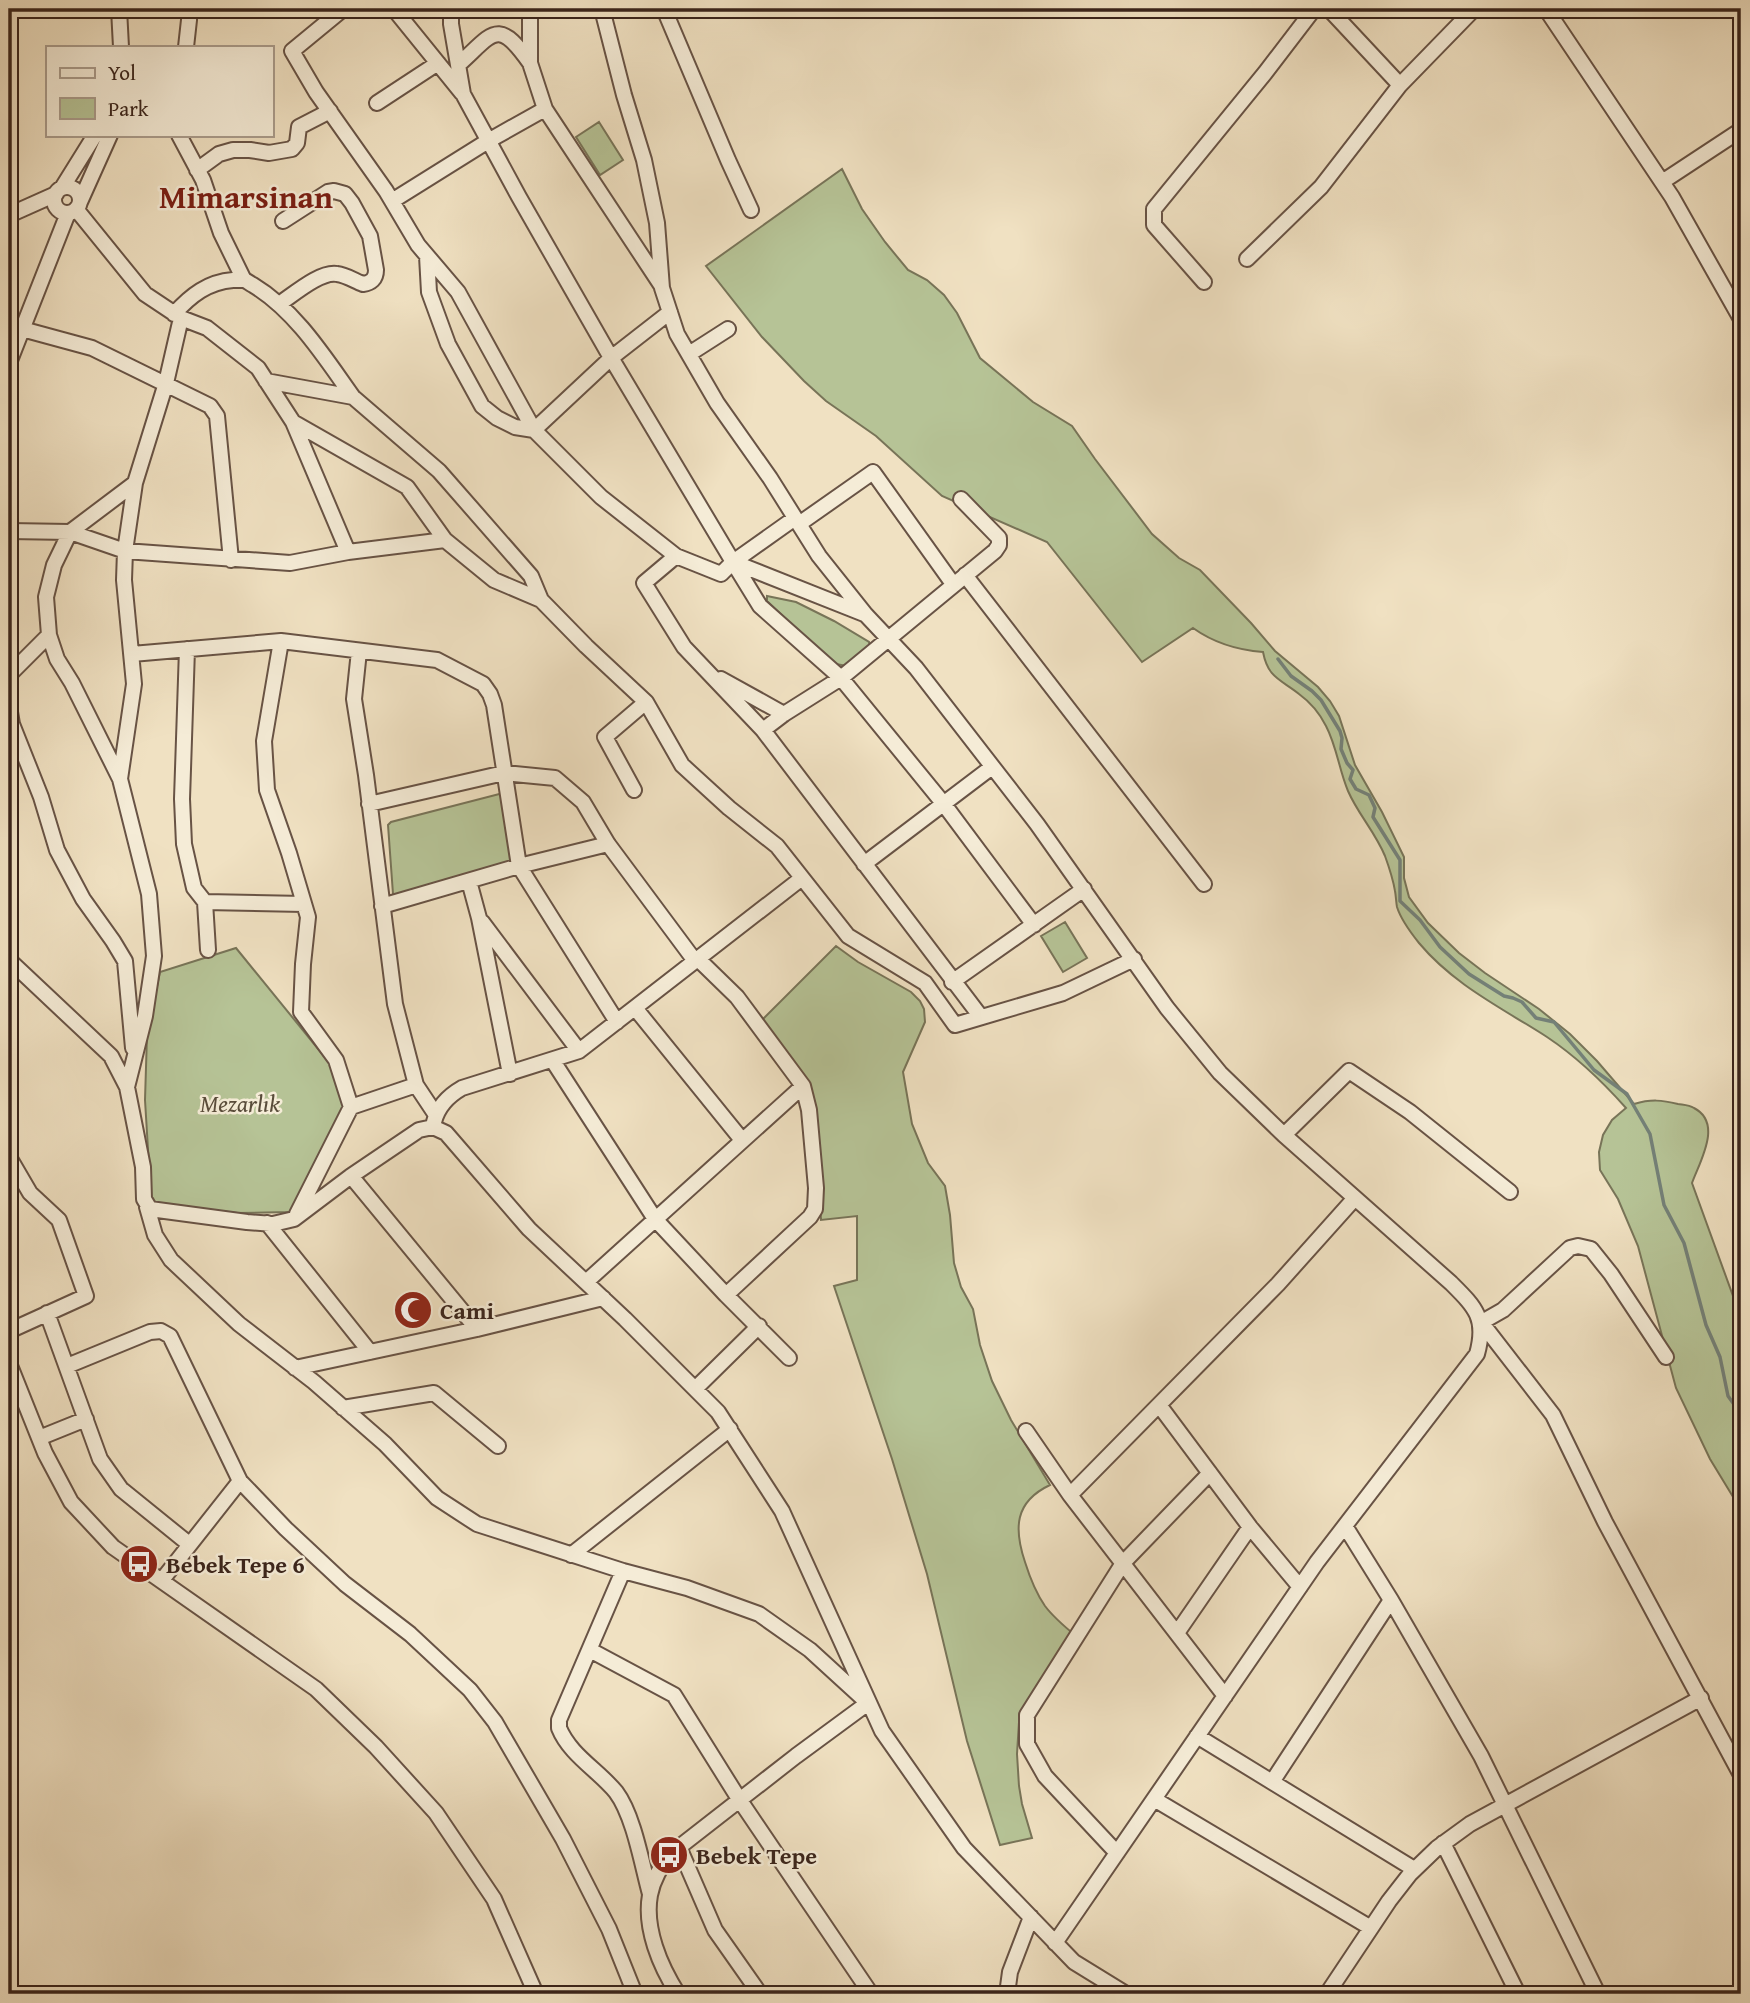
<svg xmlns="http://www.w3.org/2000/svg" width="1750" height="2003" viewBox="0 0 1750 2003" font-family="'Gentium Book Plus',serif">
<rect width="100%" height="100%" fill="#f0e1c2"/>
<filter id="stains"><feTurbulence type="fractalNoise" baseFrequency=".00286" numOctaves="4"/><feColorMatrix values="0 0 0 0 .2 0 0 0 0 .09 0 0 0 0 .02 0 0 0 .5 -.17"/></filter>
<radialGradient id="worn" r=".72"><stop offset=".6" stop-color="#630" stop-opacity="0"/><stop offset="1" stop-color="#630" stop-opacity=".3"/></radialGradient>
<path fill="#b6c396" stroke="#787458" stroke-width="2" d="M599,122L623,160L600,175L576,137Z
M842,169L862,209L885,242L908,270L927,280L944,295L957,313L980,358L1033,402L1072,426L1095,459L1152,534L1179,558L1200,570L1251,623L1275,651L1318,687L1330,701L1339,716L1355,765L1382,812L1404,857V878L1409,897L1428,923L1459,953L1485,973L1539,1009L1570,1034L1597,1061L1634,1104C1651,1099 1662,1100 1678,1104C1684,1105 1689,1105 1694,1108C1723,1123 1700,1161 1692,1183L1741,1318V1510L1710,1459L1676,1388L1638,1246L1618,1199L1600,1170L1599,1152L1603,1135L1612,1120L1626,1108C1602,1081 1577,1057 1547,1037C1502,1008 1454,985 1419,943C1411,933 1401,920 1397,907C1396,902 1396,896 1395,891C1393,879 1389,867 1385,856C1375,832 1358,814 1348,791C1339,770 1337,747 1326,726C1320,714 1310,702 1299,694C1280,679 1268,678 1263,652C1236,650 1214,643 1193,628L1142,662L1047,542L942,496L876,436L826,401L804,381L762,337L706,266Z
M767,596L796,602L834,621L869,642L870,647L847,666L836,664L821,653L767,601Z
M507,792L516,866L405,901L393,894L388,825L391,822Z
M1065,922L1087,958L1063,972L1041,936Z
M836,946L858,962L911,992L920,1001L924,1009L925,1022L903,1072L912,1124L928,1163L945,1186L950,1215L954,1263L961,1287L973,1309L980,1345L992,1381L1011,1420L1050,1485C1014,1502 1014,1529 1025,1562C1030,1578 1036,1593 1045,1606C1054,1618 1065,1627 1076,1636L1019,1722L1017,1754L1019,1786L1022,1804L1032,1838L1000,1845L967,1741L927,1574L892,1459L834,1286L857,1280V1216L821,1220L816,1108L760,1022Z
M236,948L332,1066L345,1111L290,1212L237,1213L158,1204L151,1199L145,1100L147,1035L160,972Z"/>
<g fill="none" stroke-linecap="round" stroke-linejoin="round">
<path stroke="#748077" stroke-width="3.5" d="M1278,659L1291,676L1312,691L1321,700L1340,731L1342,738L1341,749L1347,763L1353,770L1350,779L1356,789L1369,795L1375,808L1373,817L1400,860V901L1420,920L1440,947L1469,974L1504,996L1513,998L1522,1002L1536,1018L1554,1022L1594,1070L1627,1094L1650,1134L1664,1205L1684,1243L1706,1325L1720,1357L1728,1396L1741,1414"/>
<defs>
<path id="minor" d="M119,9L121,47
M343,9L292,51L316,92L386,191L418,245L458,292L534,430
M394,9L462,93
M451,9V24L463,94L519,197L610,356L733,562L864,614
M530,9V63L545,109L661,285
M602,9L624,95L644,160L657,223L662,288L677,334L717,403L770,478L819,556L866,615L916,668L1037,824L1167,1008L1220,1073L1284,1135L1451,1283C1475,1307 1487,1318 1477,1354L1317,1562L1055,1943
M664,9L728,160L751,210
M1329,9L1400,85
M1546,9L1672,197L1741,319
M186,47L189,20V9
M458,65C493,34 497,16 530,63
M377,103L438,63
M179,135L203,180L221,233L244,280
M197,170L219,154L233,150H250L269,153L292,149L297,143L299,127L330,111
M1662,182L1741,130
M54 200a13 13 0 1 1 26 0a13 13 0 1 1-26 0Z
M62,188L95,135
M392,201L488,141L545,109
M80,202L110,135
M76,209L145,294L181,318L207,328L258,368L293,422L348,552
M9,215L56,194
M427,256L429,292L448,344L482,406L497,418L515,427L534,430
M1247,259L1321,187L1400,85L1474,9
M1204,282L1154,225V209L1265,73L1314,9
M279,304C293,295 320,271 337,274C346,275 355,281 363,284C371,283 376,279 376,270L370,236L352,203L345,194L334,191L328,192L283,221
M670,312L611,358L534,430L601,497L676,556L721,574L733,562L795,518
M174,314C191,295 208,282 233,280C235,280 243,280 244,280C248,281 250,284 253,285C296,311 325,358 353,397
M22,329L92,348L210,406L217,416L231,560
M689,354L728,329
M9,363L68,213
M266,381L353,397L439,471L531,576L541,600
M293,422L407,487L445,540L494,580L541,600L586,646L646,702L682,765L729,808L777,846L848,936L925,983L955,1025L1063,993L1134,959
M799,524L873,472L953,584
M9,531L70,532L125,551L290,563L348,552L445,540
M676,556L644,583L684,647L763,730L981,1017
M733,562L760,606L841,678L943,803L1034,925
M965,575L1204,884
M281,641L264,741L267,790L289,853L308,917L303,964L301,1012L336,1060L351,1107L297,1214
M187,649L182,799L184,844L194,888L205,902L208,950
M359,651L354,699L366,775L395,1004L416,1085L436,1115
M132,654L281,641L437,660L483,684L490,694L494,705L519,866L617,1022
M9,675L49,635
M721,679L784,714
M9,706L12,724L41,797L57,850L83,899L113,941L125,961L133,1048
M763,730L784,714L841,678L995,551L999,545V538L961,499
M120,779L72,683L57,659L49,635L46,597L54,565L70,532L135,483
M634,790L605,737L646,702
M369,804L504,773L555,778L583,802L608,844L695,961
M864,864L992,767
M469,881L479,918L510,1074
M205,902L304,904
M382,906L519,866L608,844
M482,922L579,1051
M698,959L737,997L803,1086L809,1110L816,1188L815,1209L810,1217L726,1295
M9,960L111,1056L127,1087L143,1167L144,1199L150,1209L247,1222L273,1224L294,1219L351,1176L419,1130L433,1127L446,1133L529,1229L625,1319L718,1412L782,1511L882,1731L964,1848L1074,1962L1126,1994
M952,982L1084,889
M635,1008L742,1140
M553,1061L655,1219L726,1295L789,1358
M127,1087L145,1016L154,956L149,894L120,779L134,684L124,580L125,551L135,483L166,383L181,318
M351,1107L416,1085
M434,1122C438,1106 448,1096 462,1088L579,1051L802,878
M1284,1135L1349,1071L1410,1112L1510,1192
M9,1157L30,1193L59,1220L86,1296L9,1331
M351,1176L477,1329
M147,1207L155,1235L171,1260L239,1324L314,1382L385,1444L437,1498L477,1524L623,1571L687,1588L759,1614L810,1650L868,1703L796,1756L669,1855C661,1867 653,1879 650,1895C644,1928 660,1966 678,1994
M267,1223L370,1352
M586,1282L803,1086
M47,1313L100,1459L121,1489L189,1544
M1481,1322L1553,1415L1605,1522L1741,1775
M1482,1322L1503,1310L1570,1248L1578,1246L1591,1249L1611,1274L1666,1357
M9,1363L45,1453L71,1502L113,1547L316,1689L376,1747L436,1813L494,1899L536,1994
M67,1366L150,1332L161,1331L170,1336L240,1481L286,1529L345,1584L410,1634L470,1690L495,1722L563,1839L609,1929L635,1994
M295,1368L477,1329L603,1298
M695,1389L759,1326
M1159,1405L1250,1527L1300,1587
M343,1408L434,1393L498,1446
M1026,1431L1070,1495L1225,1696
M39,1438L86,1419
M1070,1495L1278,1284L1355,1198
M1345,1526L1391,1600L1481,1756L1598,1994
M571,1555L730,1429
M623,1571L559,1720V1728C570,1755 598,1770 616,1792C634,1816 642,1865 650,1894
M162,1580L240,1481
M1177,1633L1250,1527
M590,1650L674,1695L739,1799L871,1994
M1197,1736L1414,1869
M1272,1782L1391,1600
M1154,1799L1371,1928
M1443,1843L1518,1994
M679,1847L715,1930L760,1994
M1117,1853L1045,1776L1027,1744V1715L1123,1563L1210,1473
M1007,1994L1010,1972L1031,1917
M1327,1994L1389,1901L1410,1874L1437,1848L1470,1824L1701,1698"/>
</defs>
<use href="#minor" stroke="#685345" stroke-width="18"/>
<use href="#minor" stroke="#f5ecd7" stroke-width="14"/>
</g>
<defs>
<symbol id="mosque-disc" viewBox="-11 -11 22 22"><circle r="9.5" fill="#8f2418" stroke="#f5ecd7"/><path d="M3.5-4.9A6 6 0 1 0 3.5 4.9A5 5 0 1 1 3.5-4.9Z" fill="#fff"/></symbol>
<symbol id="bus-disc" viewBox="-11 -11 22 22"><circle r="9.5" fill="#8f2418" stroke="#f5ecd7"/><path d="M-5-6H5V4H4V6H2V4H-2V6H-4V4H-5ZM-3.5-4V0h7V-4ZM-3.5 1.2v1.5H-2V1.2ZM2 1.2v1.5H3.5V1.2Z" fill="#fff"/></symbol>
</defs>
<g fill-rule="evenodd">
<use href="#mosque-disc" x="391" y="1288" width="44" height="44"/>
<use href="#bus-disc" x="117" y="1542" width="44" height="44"/>
<use href="#bus-disc" x="647" y="1833" width="44" height="44"/>
</g>
<g text-anchor="middle" dominant-baseline="central" stroke-width="5" stroke-linejoin="round" paint-order="stroke">
<g font-size="24" font-style="italic" fill="#594c3a" stroke="#f5ecd7">
<text x="240" y="1103">Mezarlık</text>
</g>
<g font-size="24" font-weight="bold" fill="#3a241b" stroke="#f5ecd7" text-anchor="start">
<text x="440" y="1310">Cami</text>
<text x="166" y="1564">Bebek Tepe 6</text>
<text x="696" y="1855">Bebek Tepe</text>
</g>
<g font-size="32" font-weight="bold" fill="#7a1f14" stroke="#f5ecd7">
<text x="246" y="196">Mimarsinan</text>
</g>
</g>
<rect width="1750" height="2003" fill="none" stroke="#f0e1c2" stroke-width="35"/>
<rect x="10" y="10" width="1729" height="1982" fill="none" stroke="#3a241b" stroke-width="3.5"/>
<rect x="18" y="18" width="1715" height="1968" fill="none" stroke="#3a241b" stroke-width="2"/>
<rect x="46" y="46" width="228" height="91" fill="#f5ecd7" stroke="#aa9c8c" stroke-width="2"/>
<rect x="60" y="68" width="35" height="10" fill="#f5ecd7" stroke="#aa9c8c" stroke-width="2"/>
<text x="108" y="80" font-size="21" fill="#3a241b">Yol</text>
<rect x="60" y="98" width="35" height="21" fill="#b6c396" stroke="#aa9c8c" stroke-width="2"/>
<text x="108" y="116" font-size="21" fill="#3a241b">Park</text>
<rect width="100%" height="100%" filter="url(#stains)"/>
<rect width="100%" height="100%" fill="url(#worn)"/>
</svg>
